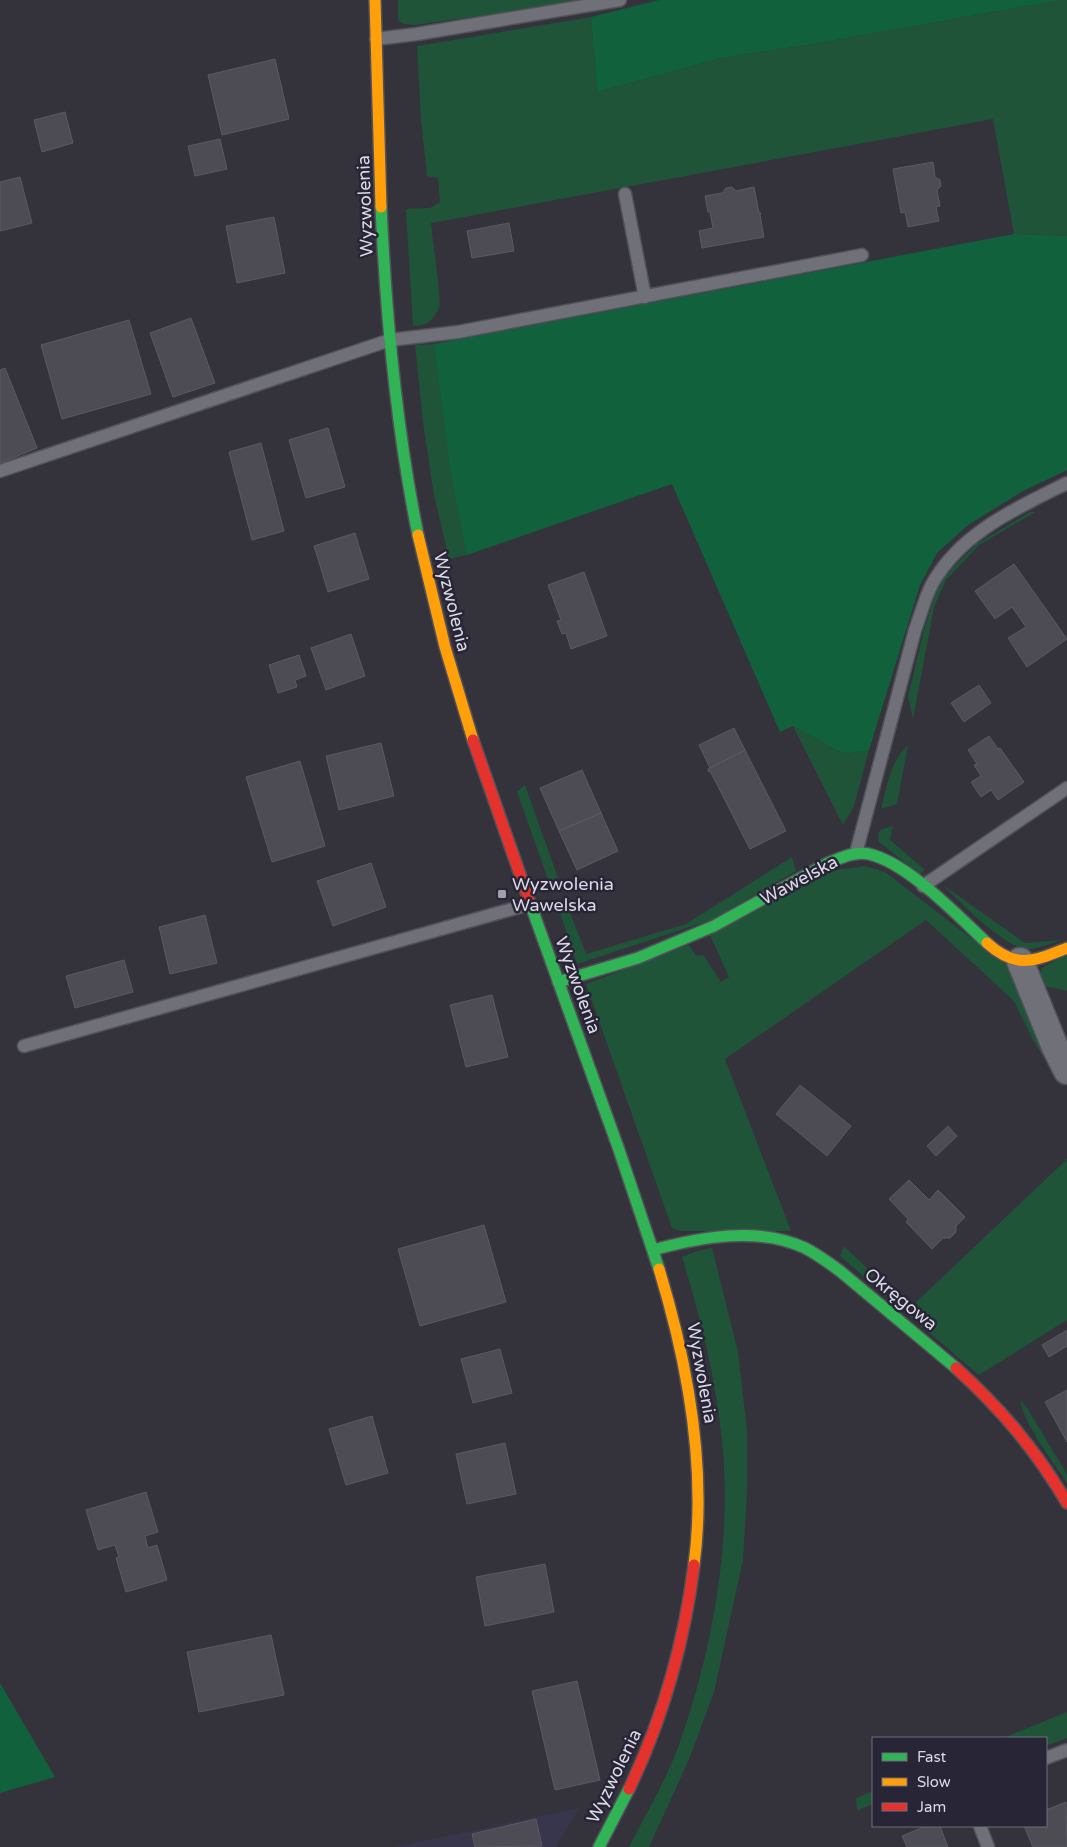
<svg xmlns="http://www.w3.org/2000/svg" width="1067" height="1847" viewBox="0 0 1067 1847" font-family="'Varela Round',sans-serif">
<rect width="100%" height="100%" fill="#34333c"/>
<path fill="#38364c" d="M579,1808L556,1847H395Z"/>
<path fill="#1f5438" d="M398,0H591L415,25L404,24L398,20Z
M1060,0H1067V236L1014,234L993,119L431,223C432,237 442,300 439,308C433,321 426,326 413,326L406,209L430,208L440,202L438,178L427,176L421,119L417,46L591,17L597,92L721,58L818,43Z
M434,344L467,555L449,559L434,495L423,422L415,345Z
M1030,512H1035L979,545L946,580L934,607L913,719L908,697L924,630L935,596L942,581L953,567L978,543Z
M793,726L844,754L869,750L854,806L843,825Z
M908,745L897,804L881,809C887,786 890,762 908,745Z
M525,785L558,878L549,882L517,792Z
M893,826L890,840L925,870L919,874L879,842L878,834L880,830Z
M792,857L796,871L711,920L577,964L560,913L569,910L586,954L686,924Z
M865,866L885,872L1014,971L1063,1089L1033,1040L1014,1001L926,920L725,1059L791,1231H680L672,1228L586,984L689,945L696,956L703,955L721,982L729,977L710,935L830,871Z
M943,885L1025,943L1063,940C1053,942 1041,948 1030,949C1007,951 959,901 943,885Z
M1067,954V991L1040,985L1039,977L1042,968Z
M1067,1159V1320L979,1375L872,1284L877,1278L909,1309Z
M844,1246L874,1275L869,1281L840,1256Z
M712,1248L738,1352L747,1431V1491L743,1560L714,1692L690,1757L649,1847H629C646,1814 666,1780 679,1745C707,1666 724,1582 725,1498C725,1416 706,1335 682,1257L697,1251Z
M1020,1400L1027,1408L1062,1466L1067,1475V1483C1052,1460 1025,1426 1020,1400Z
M1067,1712V1738L1046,1746V1738H1003Z
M873,1791V1804L857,1811L856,1798Z"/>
<path fill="#11623c" d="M659,0H1060L818,43L721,58L597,92L591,17Z
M1014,234L1067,236V470L1023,491L968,525L937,553L920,585L869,750L844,754L793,726L780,732L672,484L467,555L451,474L434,344Z
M0,1683L55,1777L0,1793Z"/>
<path fill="#4d4c54" stroke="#5b5a62" d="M275,59L289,119L222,135L208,75Z
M65,112L73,143L42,152L34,120Z
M220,139L227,169L195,176L188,146Z
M933,162L935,177L940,180L941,186L937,190L940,206L936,207L939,221L908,227L905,212L901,213L893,169Z
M20,177L32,223L0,231V182Z
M732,187L736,191L754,187L759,213H761L760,215L764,237L702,248L699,231L713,228L710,212H708L705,196L722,193L726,188Z
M274,217L285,273L237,283L226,226Z
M509,223L514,251L472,258L467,231Z
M191,318L215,383L173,397L150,333Z
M129,320L151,394L62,419L41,345Z
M5,368L37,448L0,463V370Z
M328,428L345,487L306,498L289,440Z
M261,443L284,531L252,540L229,452Z
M355,533L369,579L328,592L314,546Z
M1014,564L1067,639L1027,667L1008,638L1026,627L1012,607L995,619L975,591Z
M584,572L607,636L571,649L566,633L562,634L557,621L561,620L548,585Z
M351,634L365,676L326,690L311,648Z
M299,655L306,676L295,680L297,687L278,693L269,665Z
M979,685L991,703L964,722L951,703Z
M734,728L745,750L710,768L699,745Z
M989,736L998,749L1000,748L1024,782L998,800L991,790L981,797L971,782L981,776L974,765L977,764L968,750Z
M381,743L394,796L339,810L326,756Z
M745,750L786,831L750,849L710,771L709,772L708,769Z
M300,761L325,846L272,862L246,777Z
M582,770L601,813L559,831L540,788Z
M601,813L618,851L577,870L559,831Z
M371,863L386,907L333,926L317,881Z
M205,915L217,963L170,974L159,927Z
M124,960L133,992L75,1008L66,976Z
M492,995L508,1057L466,1067L450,1005Z
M800,1085L851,1126L827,1156L776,1114Z
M948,1126L957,1136L936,1156L927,1146Z
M909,1180L929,1200L938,1190L965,1217L956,1226V1232L950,1238H943L932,1249L906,1222L908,1219L889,1199Z
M484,1225L506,1302L420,1326L398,1249Z
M1067,1330V1346L1049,1357L1042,1345Z
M500,1349L512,1393L473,1403L461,1359Z
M1067,1390V1442L1045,1402Z
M372,1416L388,1473L346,1485L329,1429Z
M505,1443L516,1494L467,1504L456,1454Z
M146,1492L158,1532L145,1536L148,1548L157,1545L167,1580L126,1592L116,1558L119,1557L115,1545L98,1550L86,1510Z
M545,1564L554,1612L485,1626L476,1577Z
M271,1635L284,1695L199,1712L187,1652Z
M577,1681L600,1780L555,1790L532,1691Z
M1066,1802L1067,1847H1033L1024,1826H1046V1810Z
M536,1819L542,1846L475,1847L472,1834Z
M926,1826H940L948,1847H907L902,1836Z"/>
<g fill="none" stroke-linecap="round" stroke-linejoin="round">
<defs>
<path id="lane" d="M376,39L417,34L620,0
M625,194L645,297
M0,471L390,340L458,332L862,255
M856,853L915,630C922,611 927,589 939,573C969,529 1021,506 1067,483
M923,886L1067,788
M24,1046L530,904
M1046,1758L1067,1750
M980,1826L988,1847"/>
<path id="street" d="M1020,961L1055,1047L1067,1071"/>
<path id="fast" d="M381,207C386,317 396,427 418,535
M530,903L618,1147L659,1269
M558,982L638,958L714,926L828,863C840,858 855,851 869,854C908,863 958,916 987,943
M653,1250C701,1237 758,1226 805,1248C817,1254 829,1263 840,1271L956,1368
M599,1847L629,1789"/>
<path id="slow" d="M375,0L381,207
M418,535L445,647L473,740
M987,943C1017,970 1034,961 1067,948
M659,1269C688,1364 707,1466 694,1565"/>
<path id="jam" d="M473,740L530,903
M956,1368C1001,1409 1036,1450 1067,1503
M629,1789C663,1718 684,1644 694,1565"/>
</defs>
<use href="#lane" stroke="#52515a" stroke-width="15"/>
<use href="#street" stroke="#52515a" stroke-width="29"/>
<use href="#fast" stroke="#52515a" stroke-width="14"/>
<use href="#slow" stroke="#52515a" stroke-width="14"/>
<use href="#jam" stroke="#52515a" stroke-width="14"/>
<use href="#lane" stroke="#707078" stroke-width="12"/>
<use href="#street" stroke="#707078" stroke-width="26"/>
<use href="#fast" stroke="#30b455" stroke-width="11"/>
<use href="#slow" stroke="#ff9f0a" stroke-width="11"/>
<use href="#jam" stroke="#e5322d" stroke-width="11"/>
</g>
<rect fill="#a09faa" stroke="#272536" stroke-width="2" x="497" y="889" width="10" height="10" rx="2.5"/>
<g text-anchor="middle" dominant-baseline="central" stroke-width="5" stroke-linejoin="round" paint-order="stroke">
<g font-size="18" fill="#dad9e5" stroke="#272536">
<text transform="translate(365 206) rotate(-92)">Wyzwolenia</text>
<text transform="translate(452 602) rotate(76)">Wyzwolenia</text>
<text transform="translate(799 880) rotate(-28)">Wawelska</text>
<text transform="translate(578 985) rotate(70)">Wyzwolenia</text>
<text transform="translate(901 1299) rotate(39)">Okręgowa</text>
<text transform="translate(702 1373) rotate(80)">Wyzwolenia</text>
<text transform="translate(614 1776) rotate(-64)">Wyzwolenia</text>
</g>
<g font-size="18" fill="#dad9e5" stroke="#272536" text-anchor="start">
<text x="512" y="884">Wyzwolenia<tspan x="512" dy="21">Wawelska</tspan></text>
</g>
</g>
<rect x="872" y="1737" width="175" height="90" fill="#272536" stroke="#6f6d7c"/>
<rect x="882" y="1753" width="25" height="8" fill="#30b455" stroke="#6f6d7c"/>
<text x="917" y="1762" font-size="15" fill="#dad9e5">Fast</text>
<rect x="882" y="1778" width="25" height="8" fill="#ff9f0a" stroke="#6f6d7c"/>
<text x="917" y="1787" font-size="15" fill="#dad9e5">Slow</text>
<rect x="882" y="1803" width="25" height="8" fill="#e5322d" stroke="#6f6d7c"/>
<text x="917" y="1812" font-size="15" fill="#dad9e5">Jam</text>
</svg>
